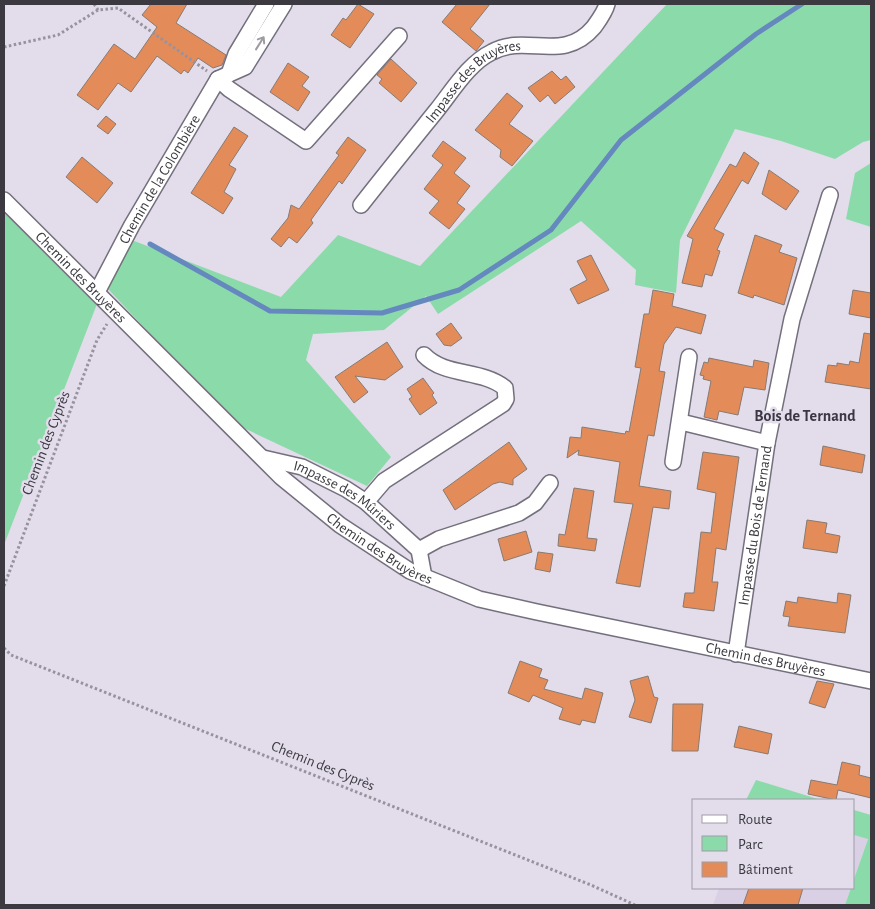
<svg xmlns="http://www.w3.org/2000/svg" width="875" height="909" viewBox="0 0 875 909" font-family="'Alegreya Sans',sans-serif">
<rect width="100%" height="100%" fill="#e2dceb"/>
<path fill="#d9d0e6" d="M854,835L868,838L854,879Z
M719,888H851L845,905H713Z"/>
<path fill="#8bdbaa" d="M667,4H871V140L863,142L835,159L781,141L735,129L680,240L676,293L635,285L636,270L581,221L438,314L426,296L384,330L313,334L306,360L391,457L367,486L235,424L108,289L129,239L281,297L338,235L420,266Z
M871,163V227L846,219L855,173Z
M4,212L97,304L4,545Z
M756,780L821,800H746Z
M854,810L871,815V905H845L851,888H854V879L868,839L854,835Z"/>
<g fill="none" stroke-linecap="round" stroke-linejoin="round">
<path stroke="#6588bf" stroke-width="5" d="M150,244L270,311L382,313L459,290L551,230L621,140L756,34L802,4"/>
</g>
<path fill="#e38c59" stroke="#887a72" d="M151,4H187L176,23L226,55L222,65L213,68L198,58L188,73L184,70L181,74L157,56L131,92L118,83L98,110L77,95L114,44L135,59L157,27L142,15Z
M358,4L374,14L350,48L331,35L343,18L346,20Z
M457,4H490L470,29L484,41L476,51L442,22Z
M391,59L417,83L401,102L379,83L382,79L377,75Z
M288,63L309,77L302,86L310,92L298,111L270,92Z
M552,71L561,80L566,76L575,87L555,104L548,95L540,102L528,88Z
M507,93L523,106L509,124L533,141L512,166L500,157L501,150L475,130Z
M106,116L116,124L108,134L97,126Z
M234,127L248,136L229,165L236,169L224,192L233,198L223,214L191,193Z
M348,137L366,150L342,184L339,181L311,220L313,223L297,243L289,237L281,247L271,239L288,218L291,205L299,209L339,155L336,153Z
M443,141L466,158L454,173L470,186L457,203L465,209L449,229L429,213L439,201L424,189L443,165L432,156Z
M744,152L759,163L748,184L742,180L714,229L724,234L717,250L720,251L712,276L705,274L702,287L682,283L693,239L687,236L730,164L736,167Z
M82,157L113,183L97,203L66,177Z
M769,170L799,191L786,210L762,194Z
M755,235L782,245L779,252L797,258L784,305L754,295L753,298L738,293Z
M591,255L609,290L578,304L570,289L587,280L577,261Z
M653,290L674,294L672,306L706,315L701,334L676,327L664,344L659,371L665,372L654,436L648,435L639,486L671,491L669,509L653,507L640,587L616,583L633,504L614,502L620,462L578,455L579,450L567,458L570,437L581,438L582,427L625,434L626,431L629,432L641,368L635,367L644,314H649Z
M853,290L871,293V318L849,314Z
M451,323L462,338L451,346L444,345L436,334Z
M864,333L871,334V389L825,382L828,365L837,366V363L849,365L850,361L859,363Z
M387,342L403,367L385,380L355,376L368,392L354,403L335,377Z
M709,358L753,367L754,360L769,363L765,390L744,387L738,415L719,411L717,420L704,417L711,381L703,379L704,376L700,375L704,362L708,363Z
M423,378L434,393L432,395L437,403L420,415L409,399L412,397L407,389Z
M509,442L527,469L513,479V485L500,482L493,484L455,510L443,490Z
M823,446L865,455L862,473L820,465Z
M703,452L739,457L726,550L716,548L712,582H718L714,611L683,607L685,593H694L701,532L711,533L716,493L697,489Z
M574,488L594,491L587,538L597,539L595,551L558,546L559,534L565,535Z
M807,520L827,523L825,533L840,536L837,553L803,548Z
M526,531L532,552L504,561L498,539Z
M538,552L553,554L550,572L535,569Z
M838,593L851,595L845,633L788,626L790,617L783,616L786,601L797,603L798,597L837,603Z
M520,661L542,669L539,677L548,680L544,689L582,699L585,688L603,693L595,723L582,720L580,725L559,719L563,708L533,695L529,702L508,693Z
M648,676L654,697L658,698L651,723L629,717L635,700L630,681Z
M817,681L834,684L825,708L809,703Z
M673,704H703L698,751H672Z
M739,726L772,734L768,754L734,747Z
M842,762L860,766L859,775L871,778V798L838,790L836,800L808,794L811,780L837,785Z
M749,888H803L798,905H743Z"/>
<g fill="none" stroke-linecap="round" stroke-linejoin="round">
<defs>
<g id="minor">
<path d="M229,74L236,54L266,4"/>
<path d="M218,79L229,89L306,141L399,36"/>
<path id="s1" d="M4,200L281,477L340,525L410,571L479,599L537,612L871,681"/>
<path id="s2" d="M361,205C386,173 412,141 437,110C453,90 469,63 492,52C527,33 563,64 594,27C599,20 605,12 607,4"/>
<path id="s3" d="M97,292L132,225L218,79L245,67L284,4"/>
<path d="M681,422L767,443"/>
<path id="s4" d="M263,458L302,467L346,489L366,502L419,550L424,577"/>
<path d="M673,462L689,357"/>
<path d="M366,502L384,481L503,404L506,399L505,388C482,369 445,377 424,355"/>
<path d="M419,550L439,539L519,513L535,503L550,483"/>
<path id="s5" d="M736,654L767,443L792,319L830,195"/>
</g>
</defs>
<use href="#minor" stroke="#746f7c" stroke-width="18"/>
<path stroke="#97929d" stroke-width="3" stroke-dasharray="2.5 2.5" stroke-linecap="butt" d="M94,4L98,10
M4,47L58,35L98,10L118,8L207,71
M4,586L97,340L107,324
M4,648L11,655L591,885L635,905"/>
<use href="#minor" stroke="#fff" stroke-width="15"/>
</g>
<defs><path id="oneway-shaft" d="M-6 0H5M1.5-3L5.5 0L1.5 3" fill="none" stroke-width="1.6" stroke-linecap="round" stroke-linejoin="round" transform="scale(1.25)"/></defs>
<use stroke="#9e9ca0" href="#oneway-shaft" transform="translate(260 43) rotate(-58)"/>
<g text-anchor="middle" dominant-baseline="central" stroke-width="5" stroke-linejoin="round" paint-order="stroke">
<g font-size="15" fill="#3c3a40" stroke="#e2dceb">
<text stroke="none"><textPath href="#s2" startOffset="170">Impasse des Bruyères</textPath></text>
<text stroke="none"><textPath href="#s3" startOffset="129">Chemin de la Colombière</textPath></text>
<text stroke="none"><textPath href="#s1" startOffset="109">Chemin des Bruyères</textPath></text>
<text transform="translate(46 443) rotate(-69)">Chemin des Cyprès</text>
<text stroke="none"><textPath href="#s4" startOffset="91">Impasse des Mûriers</textPath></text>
<text stroke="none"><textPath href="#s5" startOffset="130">Impasse du Bois de Ternand</textPath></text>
<text stroke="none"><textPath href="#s1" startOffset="514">Chemin des Bruyères</textPath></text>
<text stroke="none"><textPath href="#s1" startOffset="919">Chemin des Bruyères</textPath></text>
<text transform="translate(323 766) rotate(22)">Chemin des Cyprès</text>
</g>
<g font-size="16" font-weight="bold" fill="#3c3643" stroke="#e2dceb">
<text x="805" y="416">Bois de Ternand</text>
</g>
</g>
<rect width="875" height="909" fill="none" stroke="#3c3a40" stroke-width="10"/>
<rect x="692" y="799" width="162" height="90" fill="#e2dceb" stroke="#a09ba7"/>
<rect x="702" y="815" width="25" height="8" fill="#ffffff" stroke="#a09ba7"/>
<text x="738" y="824" font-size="15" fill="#3c3a40">Route</text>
<rect x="702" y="836" width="25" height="15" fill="#8bdbaa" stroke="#a09ba7"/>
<text x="738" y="849" font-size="15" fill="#3c3a40">Parc</text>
<rect x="702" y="862" width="25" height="15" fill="#e38c59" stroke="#a09ba7"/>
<text x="738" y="874" font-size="15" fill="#3c3a40">Bâtiment</text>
</svg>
